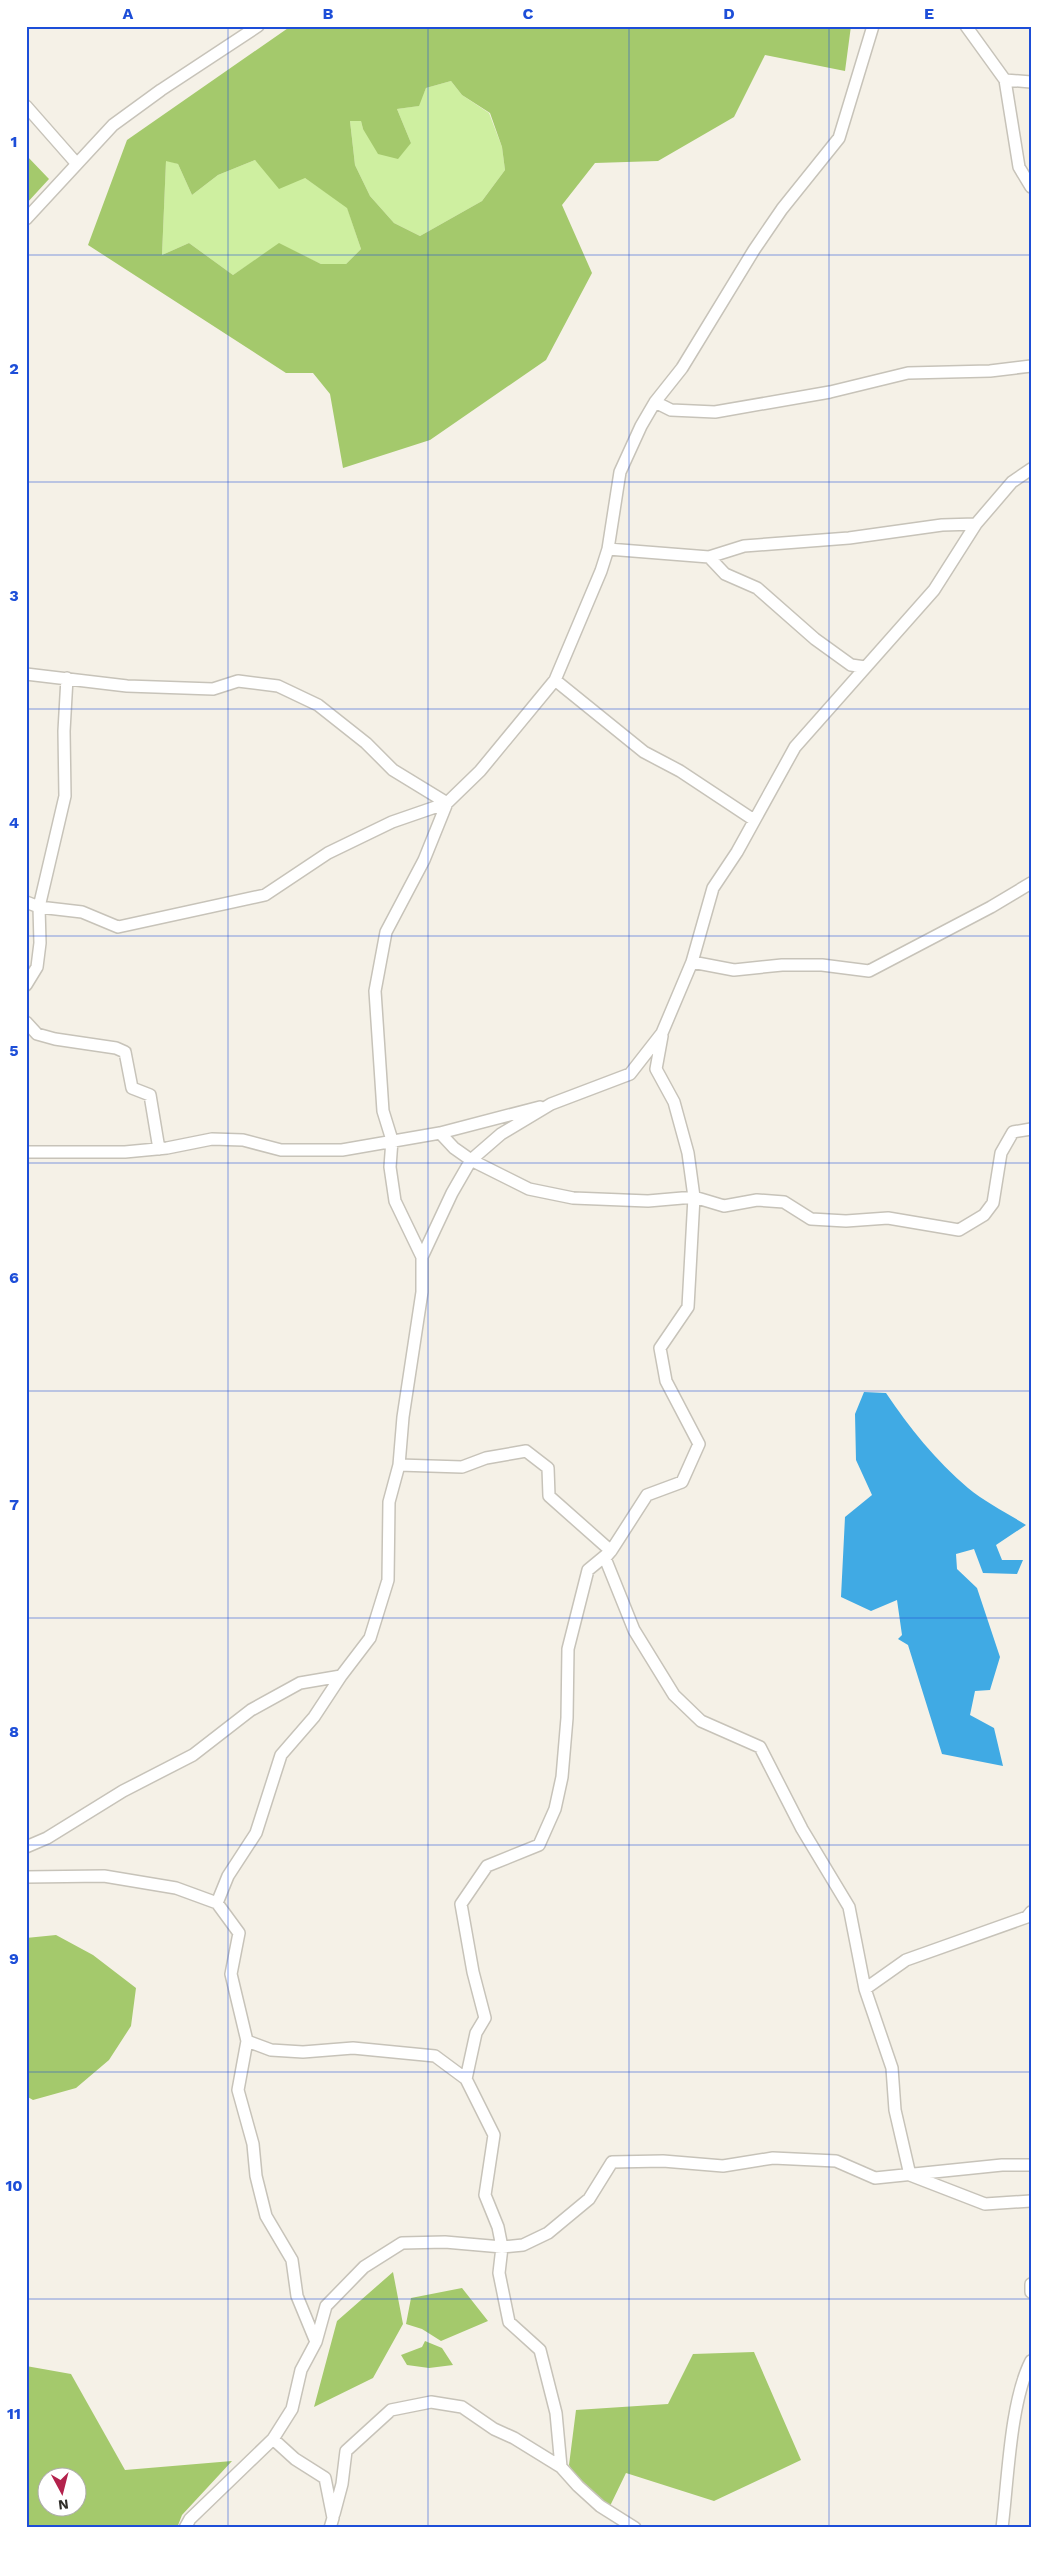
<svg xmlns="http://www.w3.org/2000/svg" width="1057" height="2554" viewBox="0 0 1057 2554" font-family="'Work Sans',sans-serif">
<rect width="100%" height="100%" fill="#f5f1e7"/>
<path fill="#ceefa0" d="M451,81L462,95L489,113L502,147L505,170L482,201L420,236L394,223L370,196L355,165L350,121H361L363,129L411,143L397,109L418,106L426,88Z
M166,160L178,164L192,195L218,175L255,160L262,166L305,178L347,207L361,249L346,264H321L279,244L233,275L189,243L162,255Z"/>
<path fill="#a4c96c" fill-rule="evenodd" d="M291,26H851L845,71L765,55L734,117L658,161L595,163L562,205L592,273L546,360L430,440L343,468L330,394L313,373H286L88,245L127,140ZM451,81L462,95L490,113L502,147L505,170L482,201L420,236L394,223L370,196L355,165L350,121H361L363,129L378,154L398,159L411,143L397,109L419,106L426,88ZM255,160L279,189L305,178L347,208L361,249L346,264H321L279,243L233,275L189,243L162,255L166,161L178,164L192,195L218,175Z
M26,155L49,179L26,204Z
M56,1935L93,1955L136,1988L131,2026L109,2060L76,2088L33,2100L26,2096V1938Z
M393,2272L403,2324L373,2378L314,2407L337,2321Z
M462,2288L488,2321L441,2341L422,2329L406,2324L411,2298Z
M425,2341L442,2348L453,2365L429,2368L407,2365L401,2355L422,2347Z
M754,2352L801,2460L714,2501L626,2473L610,2506L585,2494L569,2465L576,2410L668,2404L693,2354Z
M26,2366L71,2374L125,2470L232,2461L182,2515L177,2528H26ZM48,2476H78V2506H48Z"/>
<path fill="#40aae4" d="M864,1392L886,1393C909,1427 936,1461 968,1488C985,1502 1007,1513 1026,1525L996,1545L1002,1560H1023L1017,1574L983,1573L974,1549L956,1554L957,1569L977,1588L1000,1657L990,1690L975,1691L970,1715L994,1728L1003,1766L942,1754L908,1645L898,1639L902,1635L897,1600L871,1611L841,1597L845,1517L872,1495L856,1460L855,1414Z"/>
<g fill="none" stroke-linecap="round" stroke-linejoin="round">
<defs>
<path id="street" d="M966,26L1005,80L1019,167L1031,187
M1005,80L1031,82
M26,106L77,164
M26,219L113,125L161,90L258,26
M655,402L671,410L715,412L830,392L908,373L990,371L1031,366
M608,549L709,557L744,546L849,538L942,525L976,524
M709,557L725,574L757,588L815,639L851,665L865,667
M26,674L127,686L213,689L238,681L278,686L318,705L366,743L393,770L447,803
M555,680L644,752L680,771L754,820
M26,902L39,907L82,912L118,927L265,895L328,853L392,822L447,803
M692,962L734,970L782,965H822L869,971L991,907L1031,883
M26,985L37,967L40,943L39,907L65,796L64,731L67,678
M26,1022L37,1034L55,1039L116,1048L125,1052L132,1088L150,1095L159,1149
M440,1133L454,1148L471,1160L529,1189L573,1198L648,1201L694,1197L724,1206L757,1200L784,1202L811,1219L846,1221L888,1218L959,1230L984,1215L993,1203L1001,1153L1013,1132L1031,1129
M26,1152H125L167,1148L212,1139L243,1140L281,1150H342L440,1133L540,1107
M422,1257L395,1201L390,1167L392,1140L383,1111L375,991L386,932L424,860L447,803L480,771L555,680L601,571L608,549L620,472L641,426L655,402L682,368L754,250L782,209L839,138L873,26
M399,1465L462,1467L486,1458L526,1451L548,1468L549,1496L611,1551L605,1558L634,1630L674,1695L701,1721L760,1747L802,1829L849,1907L865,1989L892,2068L895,2110L910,2175L985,2204L1031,2201
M26,1847L47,1838L123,1791L193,1755L251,1710L300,1683L341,1676L370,1638L388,1580L389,1502L399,1465L403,1417L422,1292V1257L452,1193L471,1160L501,1134L551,1104L630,1074L662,1033L692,962L713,888L737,852L795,747L934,590L976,524L1012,482L1031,469
M26,1877L104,1876L176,1888L217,1903
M865,1989L906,1960L1027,1917L1031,1912
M247,2041L271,2050L303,2052L353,2048L435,2056L466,2079
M1031,2284V2292
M316,2342L326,2306L364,2267L402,2243L445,2242L502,2247L523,2245L548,2233L589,2199L612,2162L663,2161L723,2166L773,2158L836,2161L875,2178L1002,2165H1031
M561,2467L556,2413L540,2350L509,2322L499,2273L502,2247L498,2227L485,2195L494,2135L466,2079L476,2033L485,2018L473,1972L461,1904L487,1866L539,1845L555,1809L562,1777L567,1718L568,1649L588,1570L611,1551L647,1495L682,1482L699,1444L666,1381L660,1348L688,1307L694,1197L688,1153L674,1102L656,1069L662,1036
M334,2514L342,2484L346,2451L391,2410L431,2402L462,2407L494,2429L514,2438L561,2467L578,2486L600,2506L635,2528
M185,2528L190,2519L273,2439
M330,2528L333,2518L325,2478L295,2459L273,2439L292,2409L301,2370L316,2342L297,2296L292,2260L266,2216L256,2176L253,2144L238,2090L247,2041L231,1974L239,1933L217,1903L228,1876L256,1833L281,1755L314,1717L341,1676
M1002,2528C1008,2480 1010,2402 1031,2361"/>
</defs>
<use href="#street" stroke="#c7c3b9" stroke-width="14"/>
<use href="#street" stroke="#fff" stroke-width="11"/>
</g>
<path fill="none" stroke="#1d4ed8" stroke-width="1" stroke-opacity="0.55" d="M228,26V2528M428,26V2528M629,26V2528M829,26V2528M26,255H1031M26,482H1031M26,709H1031M26,936H1031M26,1163H1031M26,1391H1031M26,1618H1031M26,1845H1031M26,2072H1031M26,2299H1031"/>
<rect width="1057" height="2554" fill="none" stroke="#ffffff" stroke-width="55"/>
<g transform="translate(62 2492) rotate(173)"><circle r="24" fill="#ffffff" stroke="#adacaa"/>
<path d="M0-4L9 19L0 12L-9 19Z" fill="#b3224c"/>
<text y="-8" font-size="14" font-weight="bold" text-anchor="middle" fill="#312f2b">N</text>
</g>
<rect x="28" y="28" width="1002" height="2498" fill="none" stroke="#1d4ed8" stroke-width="2"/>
<g font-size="16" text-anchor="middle" font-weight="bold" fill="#1d4ed8">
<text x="128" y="19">A</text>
<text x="328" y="19">B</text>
<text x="528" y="19">C</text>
<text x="729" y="19">D</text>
<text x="929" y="19">E</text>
<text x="14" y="147">1</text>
<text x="14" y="374">2</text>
<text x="14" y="601">3</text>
<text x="14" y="828">4</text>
<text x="14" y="1056">5</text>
<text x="14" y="1283">6</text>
<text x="14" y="1510">7</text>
<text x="14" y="1737">8</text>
<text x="14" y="1964">9</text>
<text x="14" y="2191">10</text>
<text x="14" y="2419">11</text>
</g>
</svg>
